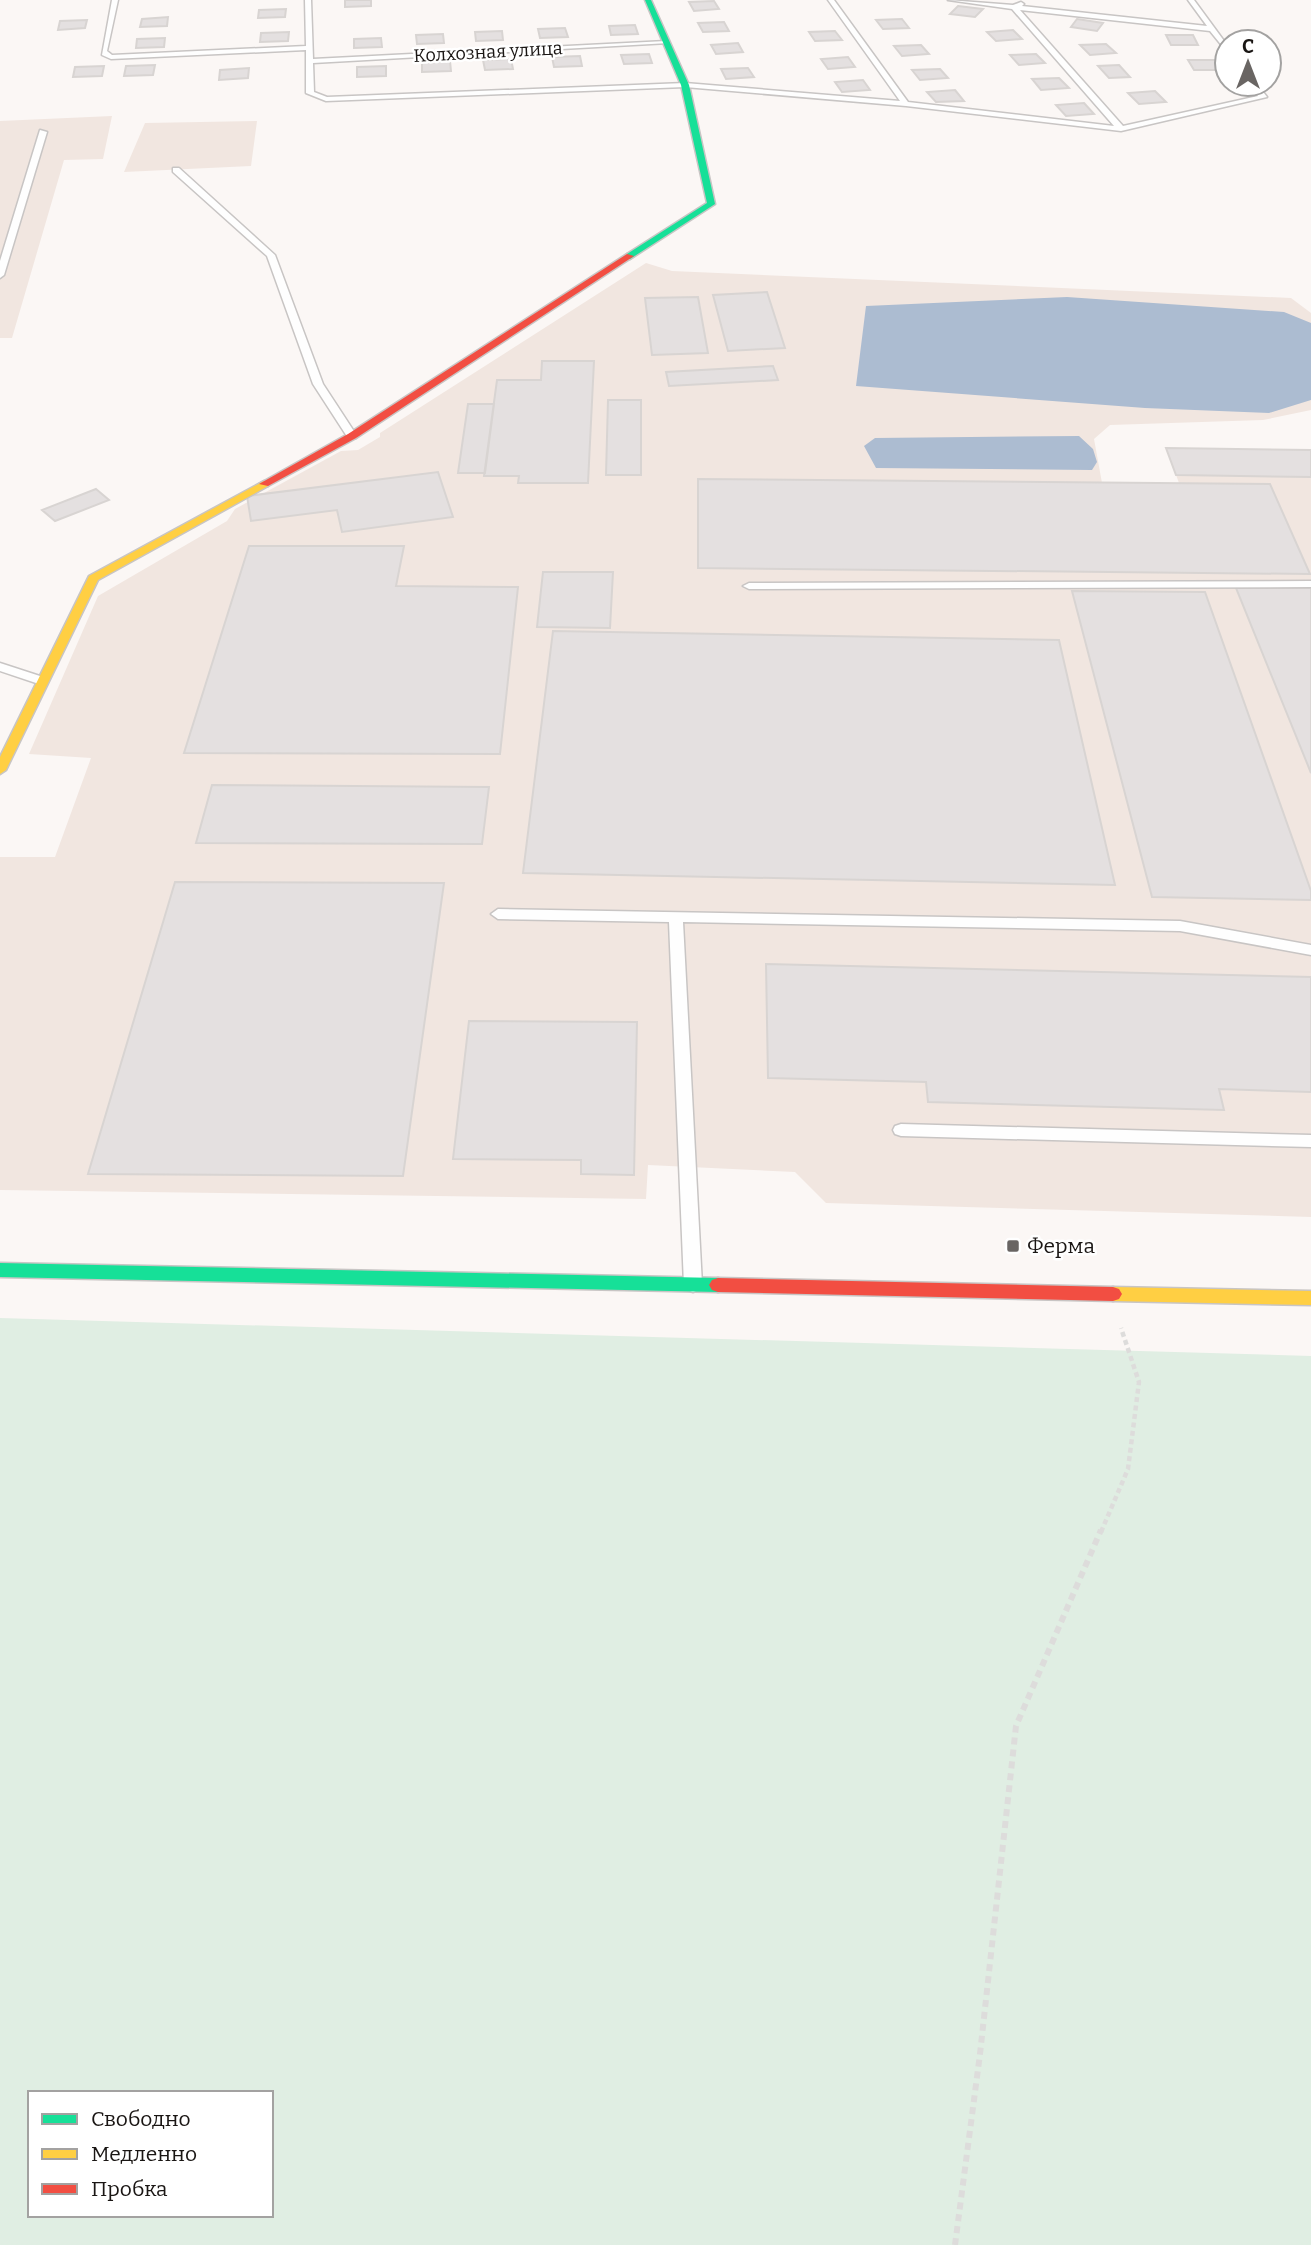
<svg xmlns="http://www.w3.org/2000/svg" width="1311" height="2245" viewBox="0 0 1311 2245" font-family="Bitter,serif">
<rect width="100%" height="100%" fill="#fbf7f5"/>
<path fill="#f1e6e0" d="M112,116L103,159L64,160L12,338H0V121Z
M257,121L251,166L124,172L145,123Z
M646,263L672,271L1291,298L1311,313V410L1263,420L1110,425L1094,439L1102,483H1179L1166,448L1311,450V1217L826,1203L795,1172L648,1165L646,1199L0,1190V857H55L91,758L29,754L98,596L227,521L235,509L341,451L358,450L380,437V433Z"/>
<path fill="#e0eee3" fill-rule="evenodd" d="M0,1318L1311,1356V2245H0ZM30,2093H271V2215H30Z"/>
<path fill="#acbcd1" d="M1067,297L1284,312L1311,323V400L1269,413L1145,408L856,386L866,306Z
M1079,436L1093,449L1097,462L1092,470L876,468L864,446L875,438Z"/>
<path fill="#e4e0e0" stroke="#d8d4d2" stroke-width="2" d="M345,0H371V6L345,7Z
M714,1L719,9L694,11L689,2Z
M958,6L983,9L975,17L950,14Z
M286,9L285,17L258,18L259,10Z
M168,17L167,26L140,27L142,19Z
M902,19L909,28L883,29L876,20Z
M1077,19L1103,23L1097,31L1071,27Z
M87,20L85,28L58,30L60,21Z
M724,22L729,31L703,32L698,23Z
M635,25L638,34L611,35L609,26Z
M565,28L568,37L540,38L538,29Z
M1013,30L1022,39L996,41L987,32Z
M502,31L503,40L476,41L475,32Z
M835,31L842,40L815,41L809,32Z
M289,32L288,41L260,42L261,33Z
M443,34L444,43L417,44L416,35Z
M1166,35H1193L1198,45H1171Z
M165,38L164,47L136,48L137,39Z
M381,38L382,47L354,48V39Z
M738,43L743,52L716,54L711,45Z
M1106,44L1116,53L1090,55L1080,45Z
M921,45L929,54L902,56L894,46Z
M649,54L652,63L624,64L621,55Z
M1036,54L1045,63L1019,65L1010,55Z
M580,56L582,66L554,67L552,57Z
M848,57L855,67L828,69L821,59Z
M511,59L513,69L485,70L483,60Z
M1188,60H1216L1222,70H1194Z
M450,61L451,71L422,72V63Z
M155,65L153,75L124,76L126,66Z
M1119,65L1130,77L1109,78L1098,66Z
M104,66L102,76L73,77L75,67Z
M386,66V76L357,77V67Z
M249,68L248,78L219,80L220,70Z
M748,68L754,77L726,79L721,69Z
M940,69L948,78L920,80L912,70Z
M1059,78L1069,88L1041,90L1032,79Z
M863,80L870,90L842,92L835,82Z
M955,90L964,101L936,102L927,92Z
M1155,91L1166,102L1139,104L1128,93Z
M1084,103L1094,114L1066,116L1056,105Z
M767,292L785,348L728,351L713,295Z
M698,297L708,353L652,355L645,298Z
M542,361H594L588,483H518L519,476H484L497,380H541Z
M773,366L778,380L669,386L666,372Z
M608,400H641V475H606Z
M468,404H494L485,473H458Z
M1166,448L1311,450V477L1176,475Z
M438,472L453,517L342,532L337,510L251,521L247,496Z
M698,479L1270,484L1310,574L698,568Z
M96,489L109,500L55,521L42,510Z
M249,546H404L396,586L518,587L500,754L184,753Z
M543,572H613L610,628L537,627Z
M1236,588H1311V773Z
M1072,591L1205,592L1311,891V900L1152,897Z
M553,631L1059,640L1115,885L523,873Z
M212,785L489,787L482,844L196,843Z
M175,882L444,883L403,1176L88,1174Z
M766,964L1311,977V1092L1219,1089L1224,1110L928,1102L926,1082L768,1078Z
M469,1021L637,1022L634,1175L581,1174V1160L453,1159Z"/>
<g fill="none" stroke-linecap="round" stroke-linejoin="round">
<defs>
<path id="lane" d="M112,0H118L107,51L112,55L306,46L305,0H311L313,59L666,41L669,43L313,63L314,92L327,97L685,83L900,101L828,0H834L908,102L1114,126L1012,9L948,0L1013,5L1021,2L1024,4L1022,6L1207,26L1188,0H1194L1227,45V52L1210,31L1020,10L1123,126L1258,96L1249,84H1257L1267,97L1121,131L906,106L685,87L326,101L306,93V50L111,59L102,55Z
M40,130L47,132L4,275L0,278V261Z
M173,168H179L275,255L323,384L357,436L356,438H348L313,384L267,256L173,172Z
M1311,581V587L749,589L743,586L749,583Z
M0,663L46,678L48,681L42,685L0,671Z
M498,909L1180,921L1311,945V955L1180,931L683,922L702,1285L699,1290L693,1292L687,1290L684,1285L669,922L498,919L491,914Z
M901,1124L1311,1135V1147L901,1136L895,1134L893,1130L895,1126Z"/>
<path id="fast" d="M645,0H651L689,85L715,204L630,259L627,258V254L707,203L681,85Z
M0,1263L718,1278L724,1280L727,1285L724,1290L718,1292L0,1277Z"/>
<path id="slow" d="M264,481L269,484L268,486L98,580L6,770L0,774V757L89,576Z
M1113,1287L1311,1291V1305L1113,1301L1107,1299L1104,1294L1107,1289Z"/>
<path id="jam" d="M627,254L634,256L356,438L268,486L259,484L348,434Z
M718,1278L1113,1287L1119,1289L1122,1294L1119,1299L1113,1301L718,1292L712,1290L709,1285L712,1280Z"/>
</defs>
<use href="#lane" stroke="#c8c5c4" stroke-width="3"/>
<use href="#fast" stroke="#c8c5c4" stroke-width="3"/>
<use href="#slow" stroke="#c8c5c4" stroke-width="3"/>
<use href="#jam" stroke="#c8c5c4" stroke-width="3"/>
<path stroke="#dddcdb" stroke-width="4.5" stroke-dasharray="5 3.5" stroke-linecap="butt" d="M1101,1532L1128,1469L1139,1382L1121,1328"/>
<path stroke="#dddcdb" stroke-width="6" stroke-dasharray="7 5" stroke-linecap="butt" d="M955,2245L980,2054L1016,1726L1101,1530"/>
<use href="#lane" fill="#fefefe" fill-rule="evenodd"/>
<use href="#fast" fill="#16e098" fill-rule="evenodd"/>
<use href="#slow" fill="#ffcf43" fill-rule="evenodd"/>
<use href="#jam" fill="#f24e42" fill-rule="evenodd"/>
</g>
<rect fill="#696563" stroke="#fff" stroke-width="2.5" x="1006" y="1239" width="14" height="14" rx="3.5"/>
<g text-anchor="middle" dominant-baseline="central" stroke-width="5" stroke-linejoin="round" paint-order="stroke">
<g font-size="18" fill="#1a1614" stroke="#fff">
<text transform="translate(488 52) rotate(-3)">Колхозная улица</text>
</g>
<g font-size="21" fill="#1a1614" stroke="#fff" text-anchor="start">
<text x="1027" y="1246">Ферма</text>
</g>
</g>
<rect x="28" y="2091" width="245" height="126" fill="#ffffff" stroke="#a3a2a1" stroke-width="2"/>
<rect x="42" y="2114" width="35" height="10" fill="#16e098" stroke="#a3a2a1" stroke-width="2"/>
<text x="91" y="2126" font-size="21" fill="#1a1614">Свободно</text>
<rect x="42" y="2149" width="35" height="10" fill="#ffcf43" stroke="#a3a2a1" stroke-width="2"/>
<text x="91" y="2161" font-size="21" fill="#1a1614">Медленно</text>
<rect x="42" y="2184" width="35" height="10" fill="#f24e42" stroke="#a3a2a1" stroke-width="2"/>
<text x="91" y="2196" font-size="21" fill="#1a1614">Пробка</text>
<g transform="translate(1248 63)"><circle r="33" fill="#ffffff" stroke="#a3a2a1" stroke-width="2"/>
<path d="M0-5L12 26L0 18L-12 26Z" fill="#696563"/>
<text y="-10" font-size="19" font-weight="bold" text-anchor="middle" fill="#1a1614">С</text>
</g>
</svg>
